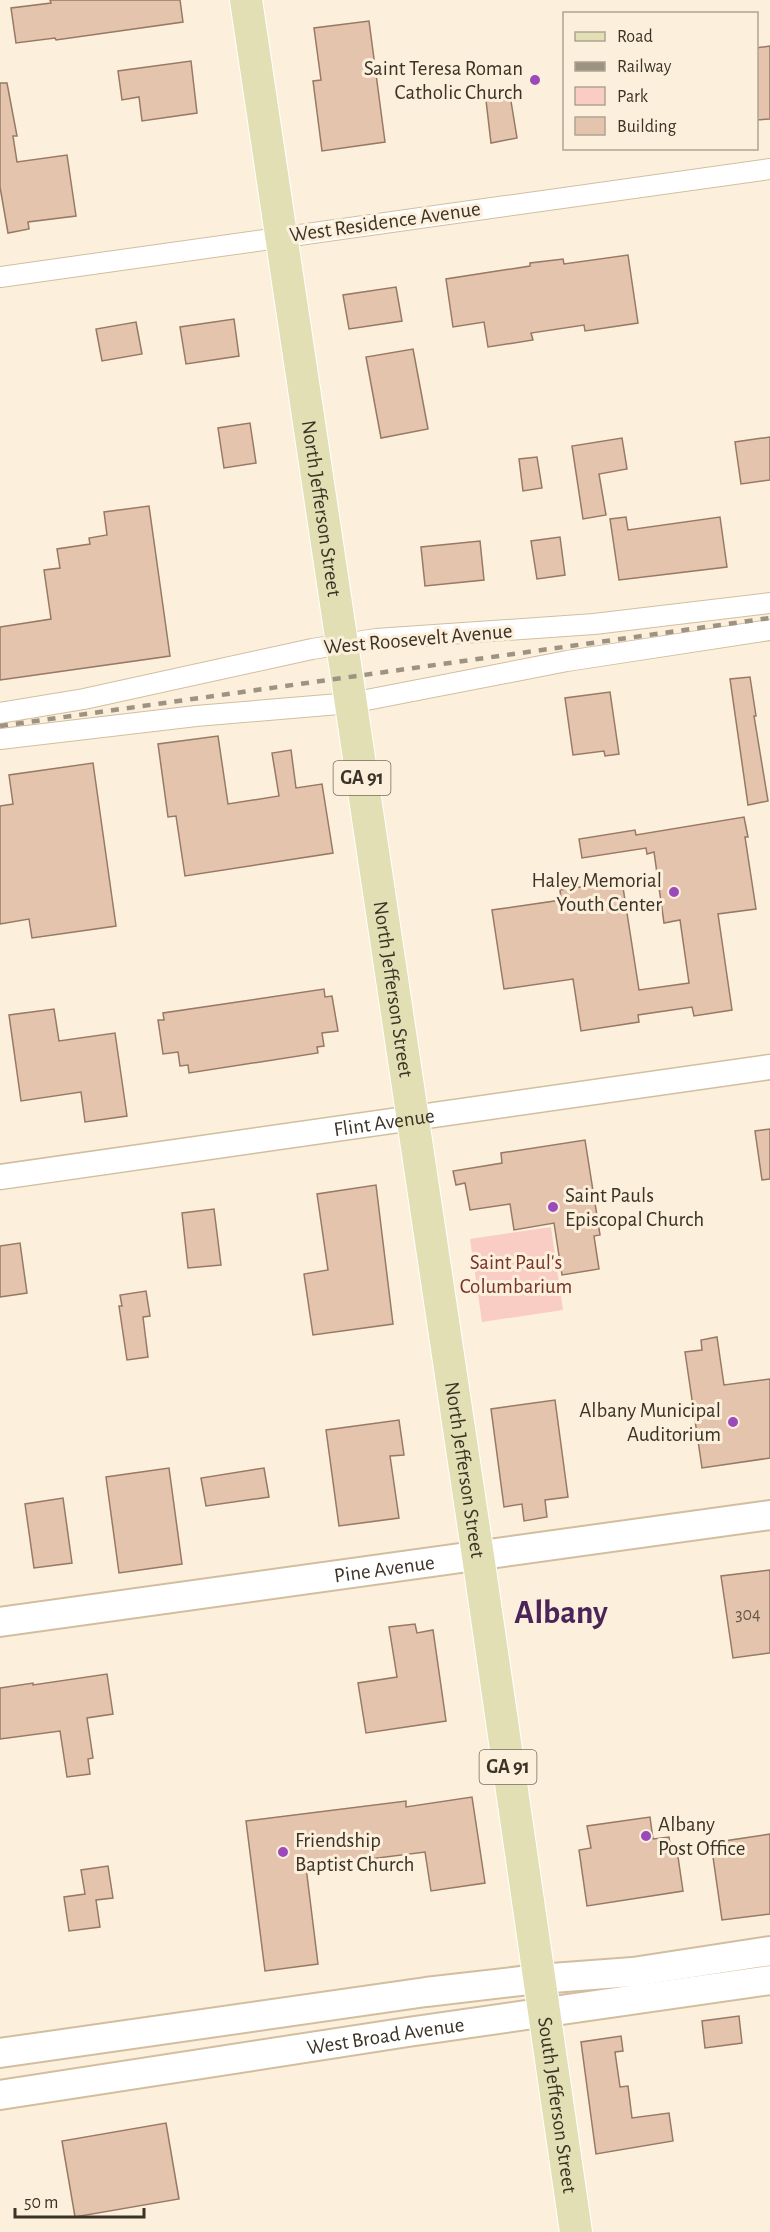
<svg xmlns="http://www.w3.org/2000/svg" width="770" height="2232" viewBox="0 0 770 2232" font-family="'Alegreya Sans',sans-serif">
<rect width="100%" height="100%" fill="#fcf0dc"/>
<path fill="#f9ccc4" d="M551,1227L563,1310L482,1322L470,1239Z"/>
<path fill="#e5c4ae" stroke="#977965" stroke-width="1.5" d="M50,0H180L183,22L56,40L55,38L16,43L11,8L51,3Z
M369,21L385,142L322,151L313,81L321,80L314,28Z
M770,46V119L756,120V48Z
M191,61L197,113L142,121L139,97L122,100L118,71Z
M0,83H7L17,136H13L17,162L67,155L76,216L28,222L29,229L8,233L0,187Z
M509,89L517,138L491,143L485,92Z
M628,255L638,323L585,331L584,325L531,333L533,340L488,347L484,322L453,327L446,279L530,266V263L563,259L564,264Z
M396,287L402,321L349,329L343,295Z
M234,319L239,356L186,364L180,327Z
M136,322L142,354L102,361L96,329Z
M413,349L428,429L381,438L366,357Z
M250,423L256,463L224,468L218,428Z
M770,437V480L741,484L735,442Z
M622,438L627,469L599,474L606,515L583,519L572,446Z
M537,457L542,488L523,491L519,459Z
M149,506L170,656L0,680V627L51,619L44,570L60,568L57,549L90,544L89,538L107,535L104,512Z
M626,517L628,530L720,517L727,567L619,580L610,519Z
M560,537L565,575L537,579L531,541Z
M480,541L484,580L425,586L421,547Z
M750,677L756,716H754L768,801L748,805L730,679Z
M610,692L619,754L605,756L604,751L573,755L565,698Z
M218,736L228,804L279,796L272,753L291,750L296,788L322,784L333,853L185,876L176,816L168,817L158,744Z
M93,763L116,926L32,938L29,919L0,924V806L13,804L9,775Z
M744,817L748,837H745L756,909L718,914L732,1010L694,1016L692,1007L638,1015L639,1022L581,1031L573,979L504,989L492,910L561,900L560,890L622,881L639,990L689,983L680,920L664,923L654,852L647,854L646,848L582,858L579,839L635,830L636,835Z
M324,989L325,997L332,996L338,1031L322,1033L324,1046L317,1047L318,1053L189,1073L188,1065L180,1066L178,1052L163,1054L158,1020H164L163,1013Z
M54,1009L59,1041L115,1033L127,1116L85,1122L81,1092L21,1101L9,1015Z
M770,1129V1179L762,1180L755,1131Z
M585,1140L600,1235L594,1236L599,1269L562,1275L554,1223L514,1230L510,1204L470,1210L465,1183L456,1185L453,1171L502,1163L501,1153Z
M376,1185L393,1324L313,1335L304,1274L328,1270L317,1194Z
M214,1209L221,1265L188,1268L182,1213Z
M20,1243L27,1293L0,1297V1246Z
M146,1291L150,1316L143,1317L148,1357L127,1360L119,1306H122L120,1295Z
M717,1337L724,1385L770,1379V1458L702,1468L685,1352L702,1350L701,1340Z
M555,1400L568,1497L545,1500L547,1517L524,1521L522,1504L504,1507L491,1409Z
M399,1420L404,1455L390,1456L399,1518L339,1526L326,1430Z
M169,1468L182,1564L119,1573L106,1477Z
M264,1468L269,1497L206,1506L201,1478Z
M63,1498L72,1563L34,1568L25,1504Z
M770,1570V1653L733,1658L721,1576Z
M415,1624L417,1633L433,1630L446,1721L366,1733L358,1683L397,1677L389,1627Z
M107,1674L113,1714L87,1718L93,1758L88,1759L90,1774L67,1777L60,1731L0,1739V1688L33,1683V1685Z
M472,1797L485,1883L431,1891L425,1852L306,1867L318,1964L265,1971L246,1821L406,1801V1807Z
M650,1817L653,1839L669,1837L671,1851L677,1850L683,1891L587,1906L579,1850L591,1848L587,1826Z
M770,1834V1914L722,1920L711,1843Z
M108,1866L113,1898L96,1900L100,1927L69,1931L64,1897L85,1894L81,1870Z
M739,2016L742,2043L705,2048L702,2021Z
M621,2036L623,2051L615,2052L620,2087L628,2086L632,2118L669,2113L673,2141L596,2154L581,2042Z
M166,2123L179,2199L75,2217L62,2141Z"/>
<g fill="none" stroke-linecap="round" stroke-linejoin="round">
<defs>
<path id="minor" d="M0,277L770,169
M0,713L84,699L312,649L376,639L594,624L770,603
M0,739L196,716L351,703L567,661L770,630"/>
<g id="tertiary">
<path id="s1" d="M0,1177L770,1067"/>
</g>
<g id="secondary">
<path id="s2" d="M0,1622L770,1515"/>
<path d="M0,2053L426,1992L538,1979L633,1972L770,1951"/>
<path id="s3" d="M0,2095L408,2032L770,1980"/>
</g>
<g id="primary">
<path id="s4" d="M246,0L478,1556L576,2232"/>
</g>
</defs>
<use href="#minor" stroke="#d2be9f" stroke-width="22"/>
<use href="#tertiary" stroke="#d2be9f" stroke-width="27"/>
<use href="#secondary" stroke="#d2be9f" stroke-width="32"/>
<use href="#primary" stroke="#fff" stroke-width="34"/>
<use href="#minor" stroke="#fff" stroke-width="20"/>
<use href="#tertiary" stroke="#fff" stroke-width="24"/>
<use href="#secondary" stroke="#fff" stroke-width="28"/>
<use href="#primary" stroke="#e2dfb4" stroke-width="32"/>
<path stroke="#9d9383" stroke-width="4.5" stroke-dasharray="8 8" stroke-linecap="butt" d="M0,726L770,618"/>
</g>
<g fill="#9b4aba" stroke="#fcf0dc" stroke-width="2">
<circle cx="535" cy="80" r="6"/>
<circle cx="674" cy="892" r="6"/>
<circle cx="553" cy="1207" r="6"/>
<circle cx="733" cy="1422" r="6"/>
<circle cx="646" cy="1836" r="6"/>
<circle cx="283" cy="1852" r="6"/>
</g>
<g text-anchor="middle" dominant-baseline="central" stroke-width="6" stroke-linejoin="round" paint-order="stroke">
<g font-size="18" fill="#665748">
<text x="748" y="1615">304</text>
</g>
<g fill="#fcf0dc" stroke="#756c5d" stroke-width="1.5">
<rect x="333.5" y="761" width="57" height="34" rx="4.5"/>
<rect x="479.5" y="1750" width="57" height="34" rx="4.5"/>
</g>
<g font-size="20" font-weight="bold" fill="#3b3326">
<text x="362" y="778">GA 91</text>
<text x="508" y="1767">GA 91</text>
</g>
<g font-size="21" fill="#3b3326" stroke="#fcf0dc" text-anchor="end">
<text x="523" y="68">Saint Teresa Roman<tspan x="523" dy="24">Catholic Church</tspan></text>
<text x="662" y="880">Haley Memorial<tspan x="662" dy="24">Youth Center</tspan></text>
<text x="565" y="1195" text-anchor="start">Saint Pauls<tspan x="565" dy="24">Episcopal Church</tspan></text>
<text x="721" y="1410">Albany Municipal<tspan x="721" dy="24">Auditorium</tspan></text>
<text x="658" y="1824" text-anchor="start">Albany<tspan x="658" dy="24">Post Office</tspan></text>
<text x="295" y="1840" text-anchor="start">Friendship<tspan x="295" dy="24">Baptist Church</tspan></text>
</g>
<g font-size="21" fill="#3b3326" stroke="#fcf0dc">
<text transform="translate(385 222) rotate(-8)">West Residence Avenue</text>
<text stroke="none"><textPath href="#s4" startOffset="514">North Jefferson Street</textPath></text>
<text transform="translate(418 639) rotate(-5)">West Roosevelt Avenue</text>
<text stroke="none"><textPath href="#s4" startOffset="1000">North Jefferson Street</textPath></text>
<text stroke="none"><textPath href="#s1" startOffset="388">Flint Avenue</textPath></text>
<text stroke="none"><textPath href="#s4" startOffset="1486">North Jefferson Street</textPath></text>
<text stroke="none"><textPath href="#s2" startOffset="388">Pine Avenue</textPath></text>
<text stroke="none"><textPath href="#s3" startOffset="390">West Broad Avenue</textPath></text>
<text stroke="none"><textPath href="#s4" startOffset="2128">South Jefferson Street</textPath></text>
</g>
<g font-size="21" fill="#783228" stroke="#fcf0dc">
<text x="516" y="1262">Saint Paul's<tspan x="516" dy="24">Columbarium</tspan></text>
</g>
<g font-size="33" font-weight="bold" fill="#4b245a" stroke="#fcf0dc">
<text x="561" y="1613">Albany</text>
</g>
</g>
<rect x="563" y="12" width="195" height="138" fill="#fcf0dc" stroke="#afa493" stroke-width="1.5"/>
<rect x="575" y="32" width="30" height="9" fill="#e2dfb4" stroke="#afa493" stroke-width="1.5"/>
<text x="617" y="42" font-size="18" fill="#3b3326">Road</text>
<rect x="575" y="62" width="30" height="9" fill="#9d9383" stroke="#afa493" stroke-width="1.5"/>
<text x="617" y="72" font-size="18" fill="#3b3326">Railway</text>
<rect x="575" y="87" width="30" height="18" fill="#f9ccc4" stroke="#afa493" stroke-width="1.5"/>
<text x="617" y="102" font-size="18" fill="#3b3326">Park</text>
<rect x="575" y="117" width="30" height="18" fill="#e5c4ae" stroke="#afa493" stroke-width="1.5"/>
<text x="617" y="132" font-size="18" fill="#3b3326">Building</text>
<path d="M15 2208v9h129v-9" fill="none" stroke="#3b3326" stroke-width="3"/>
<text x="24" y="2208" font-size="18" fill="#3b3326" stroke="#fcf0dc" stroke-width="4.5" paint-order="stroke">50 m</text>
</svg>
